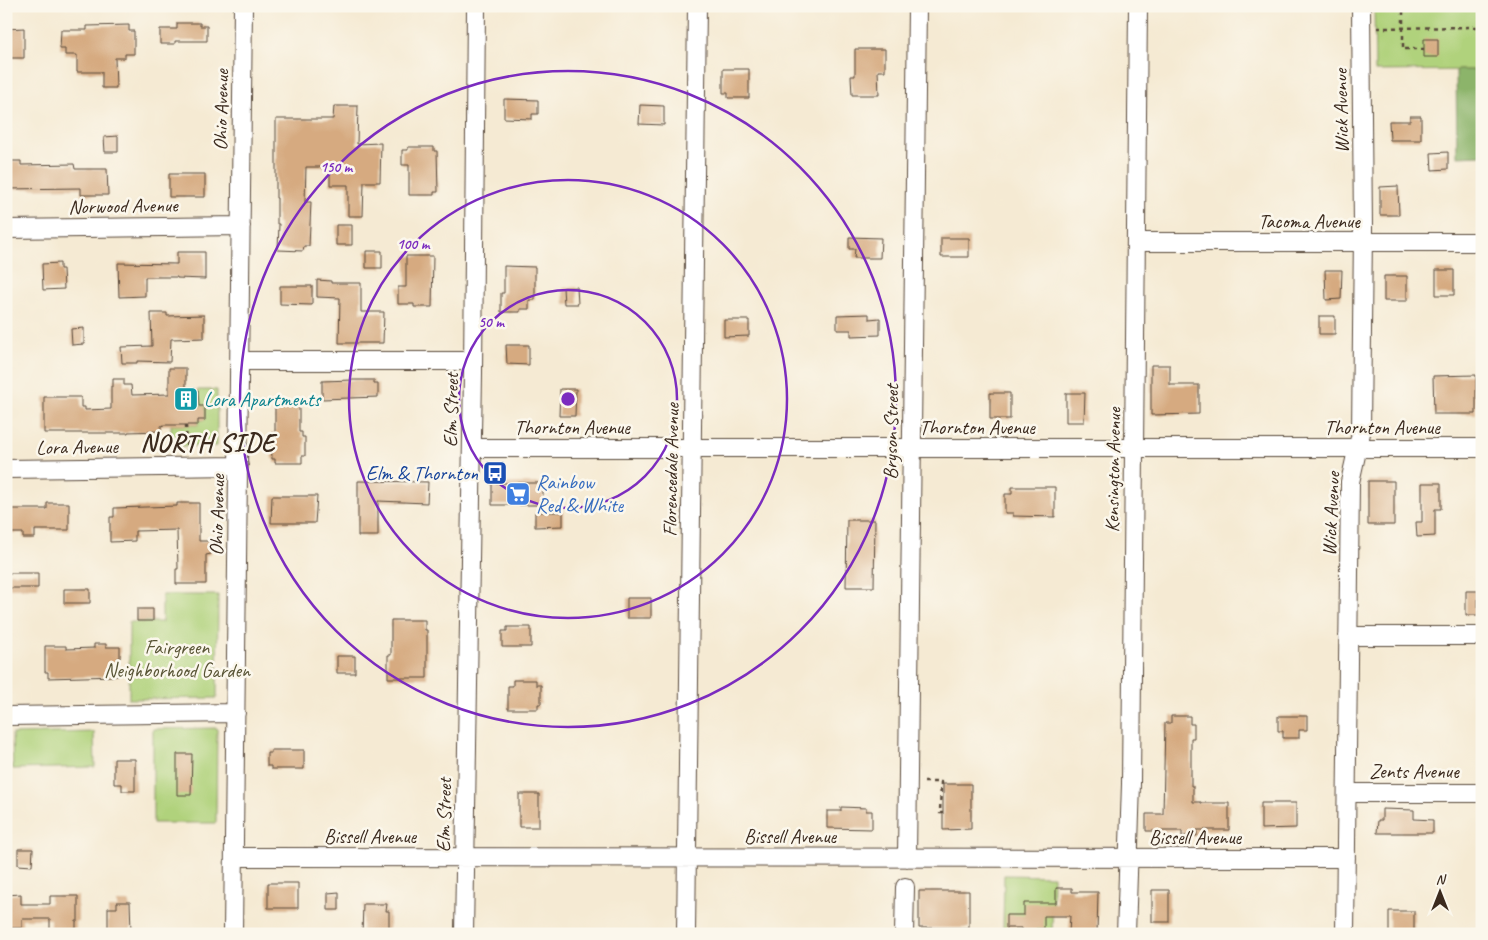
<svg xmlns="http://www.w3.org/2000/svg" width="1488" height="940" viewBox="0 0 1488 940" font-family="Caveat,sans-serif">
<rect width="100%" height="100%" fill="#fbf7ec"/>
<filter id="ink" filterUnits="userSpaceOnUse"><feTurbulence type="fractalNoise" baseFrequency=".02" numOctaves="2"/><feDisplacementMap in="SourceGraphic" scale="10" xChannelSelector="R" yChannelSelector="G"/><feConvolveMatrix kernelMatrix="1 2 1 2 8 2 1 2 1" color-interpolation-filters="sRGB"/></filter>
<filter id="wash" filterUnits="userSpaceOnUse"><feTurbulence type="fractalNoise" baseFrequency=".0096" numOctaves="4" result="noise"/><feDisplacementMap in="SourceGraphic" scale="20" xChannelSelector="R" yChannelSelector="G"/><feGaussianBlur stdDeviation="1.12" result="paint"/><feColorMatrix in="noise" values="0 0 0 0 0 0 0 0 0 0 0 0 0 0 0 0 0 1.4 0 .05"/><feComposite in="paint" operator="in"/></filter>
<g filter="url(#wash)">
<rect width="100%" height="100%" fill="#f5ead3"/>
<path fill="#b0d27b" stroke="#767e4c" d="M1374,6H1482V70L1375,71Z
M198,390H217V446H171V425H198V420H205V406H199Z
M162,595H218L217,698L129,699V622H162Z
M217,728L216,823H153V729Z
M94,732L95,767L13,769L12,734Z
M1004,875L1053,876L1052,934H1003Z"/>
<path fill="#8cb46b" stroke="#646f44" d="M1456,70H1482V155L1457,156Z"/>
<g id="blocks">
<path fill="#d6aa80" d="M177,23H200V26H207V41H175V44H160V29H177Z
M129,25V31H134V54H125V58H115L116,88H102V72H77V55H65V49H60L61,30H87V26Z
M24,28V58H9V53L6,54V29Z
M1424,39H1438V57H1424Z
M855,49H885V71H878L879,95H852L851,76H855Z
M723,69H749V98H728V93H723Z
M504,99L538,100V114H532V119L504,118Z
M640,105L664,106V125L639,124Z
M334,106H358L357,144L381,143L380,182H364L363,216H348V185H330V167H306L305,202H311L309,246H304L303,251L278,250L279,224H277V198H276V119H333Z
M1410,116H1421V140H1390L1389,121H1410Z
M118,136V152H105L104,137Z
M408,147H434V151H437L438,192H434V195H409V165H402V150H408Z
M1448,152V169L1432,170L1431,153Z
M6,161H21V165L74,164L75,169H107L108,195H81V188L7,189Z
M169,174H205V197H169Z
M1398,186L1399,215H1380V187Z
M336,225H352V245H336Z
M849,237L881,238L880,258H854L855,249H849Z
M941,238H969V257H941Z
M366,251H382V268H366Z
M177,252H205V279L177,278V277H145V296L119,297L118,263L177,264Z
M406,256H433L432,307H414V304H398V287H406Z
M60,263V269H63L64,289L43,290L42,264Z
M504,266L535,267V300H529V309H520V312H501V293H504Z
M1325,270H1342L1341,299L1326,300Z
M1436,270H1454V295H1436Z
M1384,276H1407V301H1384Z
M317,280L331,281V283H361V312H384L383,343H339L340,298L317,297Z
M280,286H312V305L280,304Z
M577,287L578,304H564L563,288Z
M151,313H167V316L204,315V338L171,339L170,362L137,361V363H122L121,347L152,346Z
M869,314V319L880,318V335L851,336V330H837V315Z
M1319,316H1335V334H1319Z
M724,320H749V336L724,337Z
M84,328V344L72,345L71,329Z
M506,345H529V365L507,364Z
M1151,365H1170V385H1199V414L1151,415Z
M169,368H186V391L198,390L199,406H205V420H198V425H164L161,426V431L128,432V433H44V397H81V407H85V410L111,409V386H113V379H124V385H131L132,395L169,394Z
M1476,375V414H1434L1433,376Z
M353,380H374V384H378V397L322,399V381Z
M560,389H576L575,416H559Z
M990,393H1010V419H990Z
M1066,393H1085L1084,422H1066Z
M275,403H299V432H302V437H305V456H302V463H275V459H272L271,433H275Z
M358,481L428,482L427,503L378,501V536H358Z
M1368,481H1394V525H1368Z
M492,483H543V505H492Z
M1422,483H1441V509H1435V536L1417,537L1416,522H1422Z
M1012,487H1055V517L1013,516V513H1005V494H1012Z
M272,496H317L315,523H271Z
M47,503H69V530H35V538H23V533H9V509H47Z
M177,503H199V541H211V554L206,555V584H176V569H178L177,530L135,531V541L110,542V517H114V508L177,506Z
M535,512H563V526L535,527Z
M847,520H875L874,587H846Z
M6,573H38V588H6Z
M64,589H90V603H64Z
M1466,591H1478V615H1466Z
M627,598H651V618H627Z
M137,609H153V621H137Z
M391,620H425V630H427V678H388V655H391Z
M507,627H531V647H502V631H507Z
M94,644H106V647H120V658H118V676L48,678V672H45V646H66V649L94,648Z
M337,656H355V673H337Z
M513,680H536V685H541V704H538V709H508V686H513Z
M1171,716H1190V724H1194V738H1191V786H1193V802H1201V803H1229V830H1197V836H1182V831H1146V814H1163L1165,723H1171Z
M1278,716H1307V730H1299V738H1283V731H1278Z
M271,750H304V769H271V766H267V753H271Z
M177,754H192L191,795H177Z
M114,759H135V791H122V784H114Z
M943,784H971V829L943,830Z
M519,794H539V827H519Z
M1261,803H1296V828L1261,829Z
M841,807L866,808V811H872V829L827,828V811H841Z
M1382,809L1414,810V819L1433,820V833H1377L1378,820H1382Z
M18,849H33L32,866L18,865Z
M268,883H298V908H268Z
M1056,888H1072V892H1098L1097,934L1069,933L1070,916H1044V929H1036V934H1021V928H1006V915H1024V903H1056Z
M1152,890H1169V922H1152Z
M919,891H969V928H919Z
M339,892V910H328V893Z
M21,894V904H50V896H78V921H76V929H50V919H22V928H6V895Z
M117,902H130L131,931L108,932V908H117Z
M363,904H387L386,911H389V934H362Z
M1389,911H1414V934H1389Z"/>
</g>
</g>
<g filter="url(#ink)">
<use href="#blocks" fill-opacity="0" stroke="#574739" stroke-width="1"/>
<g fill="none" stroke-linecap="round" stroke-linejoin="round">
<defs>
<path id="minor" d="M6,229L241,226
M1136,242H1482
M239,361H473
M472,448H1482
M6,469L239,466
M1348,636H1482
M6,716L236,713
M1347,793H1482
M234,857L1346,858
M907,858L917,6
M233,934L243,6
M464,934L473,373L476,6
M686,934L697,6
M904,934L905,887
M1126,934L1131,784L1138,6
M1345,934L1350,482L1361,433L1363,229L1361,6"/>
</defs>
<use href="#minor" stroke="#574739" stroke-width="20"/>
<path stroke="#574739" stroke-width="2.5" stroke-dasharray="4 4" stroke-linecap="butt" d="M1403,11V49H1424
M1377,28L1482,27
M186,425L187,450
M924,782H941L940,813H943"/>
<use href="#minor" stroke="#fff" stroke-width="18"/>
</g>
</g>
<g fill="none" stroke="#7b2cbf" stroke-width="2.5">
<circle cx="568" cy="399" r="109"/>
<circle cx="568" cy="399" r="219"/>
<circle cx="568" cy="399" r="328"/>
</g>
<defs>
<symbol id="building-square" viewBox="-11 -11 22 22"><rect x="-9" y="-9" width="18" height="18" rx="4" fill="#0f9aa8" stroke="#fbf7ec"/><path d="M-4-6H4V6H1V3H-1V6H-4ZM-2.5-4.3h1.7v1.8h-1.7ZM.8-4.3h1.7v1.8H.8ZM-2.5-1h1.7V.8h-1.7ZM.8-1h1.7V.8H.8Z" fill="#fff"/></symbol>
<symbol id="bus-square" viewBox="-11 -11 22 22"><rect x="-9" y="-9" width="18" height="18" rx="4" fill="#1a4fb4" stroke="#fbf7ec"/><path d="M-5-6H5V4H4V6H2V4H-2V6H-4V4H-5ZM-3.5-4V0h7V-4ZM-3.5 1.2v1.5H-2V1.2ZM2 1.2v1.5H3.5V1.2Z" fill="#fff"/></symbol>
<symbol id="supermarket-square" viewBox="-11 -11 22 22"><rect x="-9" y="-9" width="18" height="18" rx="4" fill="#3f7fe0" stroke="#fbf7ec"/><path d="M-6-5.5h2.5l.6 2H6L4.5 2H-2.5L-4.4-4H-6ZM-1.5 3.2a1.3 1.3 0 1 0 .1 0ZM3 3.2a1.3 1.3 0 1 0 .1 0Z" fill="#fff"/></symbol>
</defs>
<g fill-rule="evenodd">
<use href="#building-square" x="172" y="385" width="28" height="28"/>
<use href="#bus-square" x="481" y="459" width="28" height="28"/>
<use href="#supermarket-square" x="504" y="480" width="28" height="28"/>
</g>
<g text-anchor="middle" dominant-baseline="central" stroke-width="5" stroke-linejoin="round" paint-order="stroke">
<g font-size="20" fill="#3b2a1e" stroke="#fbf7ec">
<text transform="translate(221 110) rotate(-89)">Ohio Avenue</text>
<text transform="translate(1341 111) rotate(-91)">Wick Avenue</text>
<text transform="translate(123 206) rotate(-1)">Norwood Avenue</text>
<text x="1309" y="221">Tacoma Avenue</text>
<text transform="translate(451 410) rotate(-89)">Elm Street</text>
<text x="572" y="427">Thornton Avenue</text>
<text x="977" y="427">Thornton Avenue</text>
<text x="1382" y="427">Thornton Avenue</text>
<text transform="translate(891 432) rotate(-89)">Bryson Street</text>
<text transform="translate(77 447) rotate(-1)">Lora Avenue</text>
<text transform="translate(671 470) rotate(-89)">Florencedale Avenue</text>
<text transform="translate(1113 470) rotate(-89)">Kensington Avenue</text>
<text transform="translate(1331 514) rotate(-87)">Wick Avenue</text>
<text transform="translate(217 515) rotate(-89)">Ohio Avenue</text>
<text x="1414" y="771">Zents Avenue</text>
<text transform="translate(444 815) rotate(-89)">Elm Street</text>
<text x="370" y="836">Bissell Avenue</text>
<text x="790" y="836">Bissell Avenue</text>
<text x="1195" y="837">Bissell Avenue</text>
</g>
<g font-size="20" fill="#0d838f" stroke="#fbf7ec" text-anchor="start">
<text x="204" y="399">Lora Apartments</text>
</g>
<g font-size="20" fill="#164399" stroke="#fbf7ec" text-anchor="end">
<text x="478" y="473">Elm &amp; Thornton</text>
</g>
<g font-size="20" fill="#366cbe" stroke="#fbf7ec" text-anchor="start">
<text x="536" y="482">Rainbow<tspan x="536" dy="23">Red &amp; White</tspan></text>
</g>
<g font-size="20" fill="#585435" stroke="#fbf7ec">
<text x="177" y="647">Fairgreen<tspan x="177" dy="23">Neighborhood Garden</tspan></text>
</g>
<g font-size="25" font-weight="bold" letter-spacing="1" fill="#3b2a1e" stroke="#fbf7ec">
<text x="208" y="443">NORTH SIDE</text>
</g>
</g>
<circle cx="568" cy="399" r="8" fill="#7b2cbf" stroke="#fbf7ec" stroke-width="2.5"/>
<g font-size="15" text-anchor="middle" font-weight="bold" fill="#7b2cbf" stroke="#fbf7ec" stroke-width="5" stroke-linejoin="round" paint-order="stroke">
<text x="336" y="172">150 m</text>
<text x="413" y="249">100 m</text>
<text x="491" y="327">50 m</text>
</g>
<rect width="1488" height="940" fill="none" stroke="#fbf7ec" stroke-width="25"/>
<g transform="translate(1440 892)" stroke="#fbf7ec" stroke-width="4" paint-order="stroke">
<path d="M0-4L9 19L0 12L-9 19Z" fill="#3b2a1e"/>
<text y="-8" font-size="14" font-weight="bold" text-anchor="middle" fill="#3b2a1e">N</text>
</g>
</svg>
